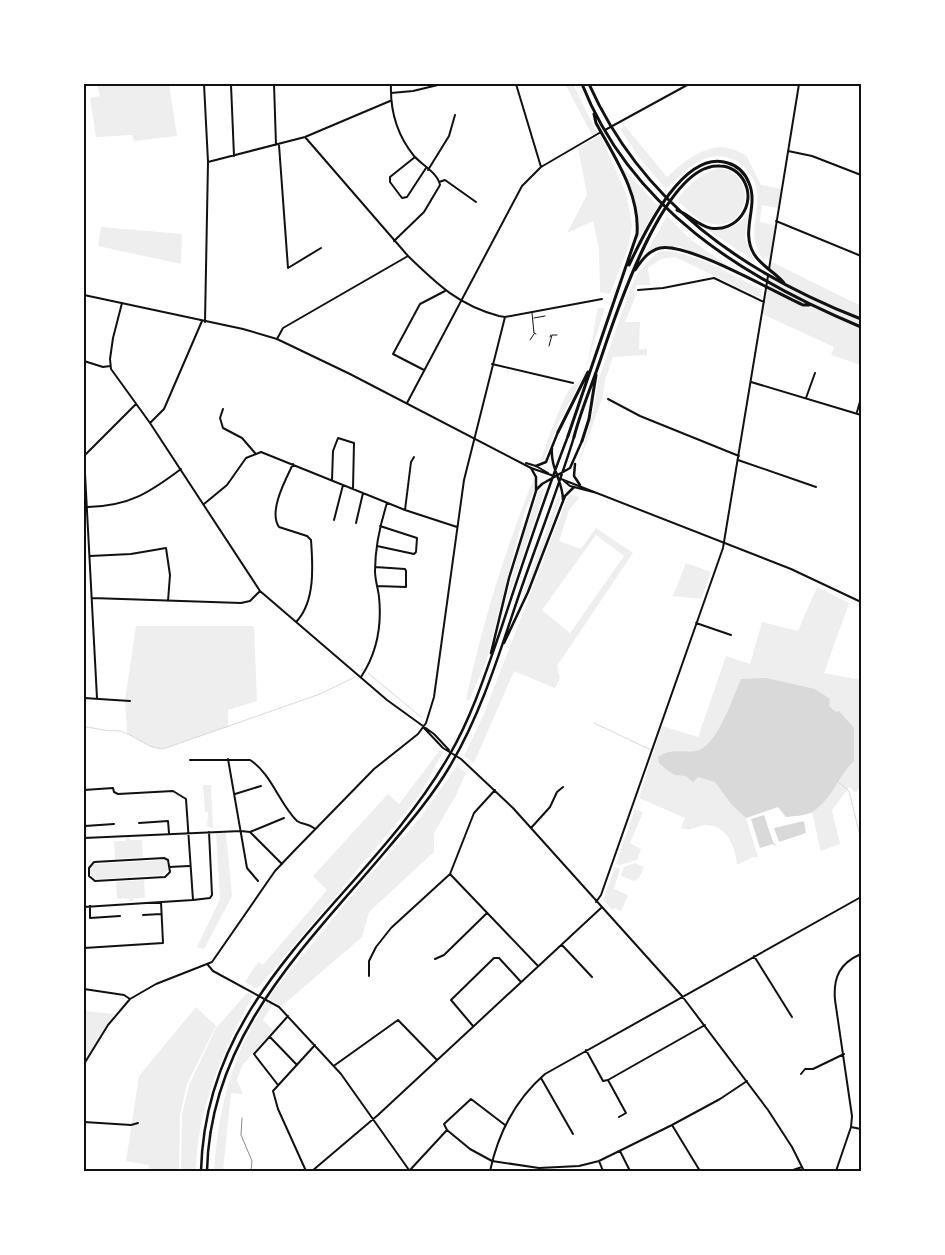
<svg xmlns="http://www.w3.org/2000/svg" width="945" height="1255" viewBox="0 0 945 1255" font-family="'PT Sans Narrow',sans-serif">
<rect width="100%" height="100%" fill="#fff"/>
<path fill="#eee" fill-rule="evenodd" d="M97,84H169L177,136L134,141L132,135L96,137L90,98L100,96Z
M565,84H573L597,133L592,135Z
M625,126L667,177C682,163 705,143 728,148C734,149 741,153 746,155L761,185L782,189L778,208L762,205L760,222L776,225L770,261L861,306V365L831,355L834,347L762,314L770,262L766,256L764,260C745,237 760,215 757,190C755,179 747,168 738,162C708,145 686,170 666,189L641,160L620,129Z
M600,135L626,193L632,225L628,248L610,294L600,292L599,249L593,221L567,233L587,195L578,148Z
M622,167L658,206L637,242C640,211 634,195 622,167Z
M719,168C761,175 747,231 712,224C698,222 687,209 677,200C690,184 699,174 719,168Z
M749,212L745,238L754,261L708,230C728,231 737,227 749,212Z
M667,216L691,240L736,271L678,246L658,247L645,254Z
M101,227L182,234L181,264L98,246Z
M660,251C693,250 731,276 762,289L761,298L675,257L661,259L648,268L650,285H637L634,291L637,293L625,322H640L639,349H647V355L613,357L605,380L603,396L576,472L593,412L598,381L630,290C637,273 645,262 660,251Z
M598,308H605L584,375L558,424L543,462L541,461C544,449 564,393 572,386C574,384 577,384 579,382C589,371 594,323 598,308Z
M534,478V490L524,514L514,552L487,659L469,701L466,700C482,624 505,550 534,478Z
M544,488L542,499L502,616L522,539L539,492Z
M559,494L560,500L538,563L517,612Z
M569,494L580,497L569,510L559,541L581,549L596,528L633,553L557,666L560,678L555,688L514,671L474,763L464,756L483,716ZM596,535L624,556L570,633L542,610Z
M686,563L711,572L701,599L673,596Z
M817,587L849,603L824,673L861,680V785L856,793L849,787L832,810L840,844L821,851L812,813L786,817L778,807L746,818L758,857H753L737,865C736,849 728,826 707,825C699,825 692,831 684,829L681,828L685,818L639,798L662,726L698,737L726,656L750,664L762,622L798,631Z
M136,626H254L257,701L228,710V727L163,749L151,747L127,733L125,700Z
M440,750L443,752L422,791L405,813L257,989L245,982L258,962L263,965L327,890L313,876L388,794L399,804Z
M457,766L466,773L455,797L434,833V852L369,912L362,937L282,1006L268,998L343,906L421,817Z
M203,785H211L213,828L207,826L208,812H205Z
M635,809L643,812L630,843L641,849L637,860L620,865L616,864Z
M216,833H226L232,896L204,949L197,947L220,899Z
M129,837L130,840H142L143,857L115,859L114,841H126V838Z
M162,860L167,861L168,870L163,875L96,879L91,875L90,868L95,864Z
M635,863L644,867L639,878L634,881L621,876L624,867Z
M615,867L620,869L614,889L628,895L621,911L615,908L612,910L603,900Z
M144,880L145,898H133V901L130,902L129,898L117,899L116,882Z
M247,993L253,996C223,1049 197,1109 196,1171H181L182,1115L189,1085L216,1028Z
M267,1001L273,1004L263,1020L273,1030L242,1066L237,1080L243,1094L231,1093L223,1171H214C219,1105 231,1057 267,1001Z
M196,1007L216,1026L187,1084L180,1115L179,1171H151L148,1170L149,1165L126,1161L139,1076Z
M84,1011L114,1014L84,1061Z"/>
<path fill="#d9d9d9" d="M766,678L815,689L830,699L829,706L836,712L839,711L854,728V761C838,776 832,800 812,812C806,816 793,816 786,817L778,807L746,818L732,805L715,782L698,777L693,782L686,776L675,775L667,770L659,763L658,757C671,748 682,753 696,751C717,747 733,697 741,679Z
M764,815L773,842L778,847L773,844L760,848L751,819Z
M804,821L806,833L779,842L774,828Z"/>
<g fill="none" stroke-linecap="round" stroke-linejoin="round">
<path stroke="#d9d9d9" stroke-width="1" d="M361,670L364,669
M368,673L421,717
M594,723L651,750
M84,727C91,727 96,729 104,730C110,732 115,729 123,732C137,737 147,748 163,749L320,694L355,677
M837,781L849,791L861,840"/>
<path stroke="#111" stroke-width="0.5" d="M242,1118L241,1135L252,1161L251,1171"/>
<path stroke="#111" stroke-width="1" d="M532,313L534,333L536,334
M534,318L545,316
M550,337L551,335
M530,340L534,334
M549,346L552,335H557"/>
<path stroke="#111" stroke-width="2" d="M204,84L208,162L205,322
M274,84L276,145
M391,84C390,110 397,135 414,156C422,165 438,173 440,185L424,212L394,241
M516,84L541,167
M231,85L234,156
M391,93L413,91L442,84
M605,130L689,84
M305,137L408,256
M279,145L288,268L321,248
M788,151L812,156L861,175
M415,157L390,177V182L402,198L407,197L426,168
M208,162L305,137L390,101
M428,170L449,136L455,115
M439,182L445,180L476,202
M776,221L861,256
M769,269L799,84
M638,290L663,288L714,278L764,302
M122,303L113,338L110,359L111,369L150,423L260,591L387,700L434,734L449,750
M277,339L283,328L408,256C437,284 458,305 499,316L505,317L602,299
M84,361L103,367L110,366
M492,364L573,383
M424,370L393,354L420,304L445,291
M751,382L861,415
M806,398L815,373
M608,399L640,416L739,456
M407,403L522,186L541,167L601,132
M223,409L220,418L223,428L242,438L255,453
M857,412L861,398
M150,423L164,409L202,321
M84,455L97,698
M85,455L136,404
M738,460L816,487
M293,464C286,479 268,511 279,527L307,536L311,540C313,567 315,601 297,621
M332,480L333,451L338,438L354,443L353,488
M204,504L227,485L246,458L261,452L405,510L457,527
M88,507C129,506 149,493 181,469
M405,510L411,462L414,457
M334,520L343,485
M356,523L363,493
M377,546L414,554L416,552L417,538L380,526
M90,556L131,554L166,548L170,575L168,601
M375,567L405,569L406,571V587L377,586
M92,598L241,603L250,601L260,591
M696,623L731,635
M361,677C377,653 382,626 379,597C378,588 375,580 375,571C375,547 380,525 387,503
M84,698L130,701
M424,728L443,748L461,759L513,808L682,996L768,1110L792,1147L804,1171
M228,759L247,868L258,881
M190,760H250C271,773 280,805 297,821C303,825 309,823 315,829
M84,790L113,788L114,792L118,794L173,791L186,799L193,900L210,898L212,895L209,832
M235,794L261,786
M139,823L168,821L169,833
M531,828L550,807L557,792L563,787
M250,832L284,818
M84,838L241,831L250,832L282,864
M85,838V826L114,824
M164,858L168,860L170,872L165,877L95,881L89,876V868L94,862Z
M169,867L189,866
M450,874L538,966
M596,902L601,895L723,548L768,276
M90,906V918L120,916
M84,907L193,900
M143,915L161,914
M562,945L592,977
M84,948L163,943L161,902
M754,956L792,1017
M435,959L444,955L487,913
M208,965L213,971L279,1007L341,1074L409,1170
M369,976V961L376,947L391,928L450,874L474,813L495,790
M84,989L124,995L130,999
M473,1026L451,1000L494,958H499L521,982
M270,1037L297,1065
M586,1050L603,1081L608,1080L705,1025
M84,1064L108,1025L130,999L156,984L212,962L275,871L293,852L374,769L418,734L426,723L434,697L464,480L505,317
M335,1065L398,1020L437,1060
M801,1074L805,1069H813L844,1054
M541,1078L573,1134
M608,1080L626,1113L619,1117
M278,1085L254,1054L288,1016
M84,1122L131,1125L138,1123
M672,1125L700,1171
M851,1127L861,1129
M447,1130L444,1124L471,1099L505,1125
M620,1151L630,1171
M599,1161L603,1171
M410,1170L447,1130L470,1149L492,1161L539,1168L579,1166L599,1161L672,1125L720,1099L747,1081
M306,1171L278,1109L273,1091L315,1045
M312,1171L378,1115L601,908
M490,1171C498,1134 516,1099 545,1074L861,897
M790,1171L802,1167
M836,1171L851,1127L852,1116L835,1000C833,977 840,963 861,954"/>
<path stroke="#111" stroke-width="2" d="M84,295L243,329L277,339L350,374L531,468L554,476
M526,463L536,466L548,473
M561,479L791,569L861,602
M564,481L570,486L597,493"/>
<path stroke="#111" stroke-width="2.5" d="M552,448C550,468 563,481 563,500
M575,464L574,476L580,485
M536,466L546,462L558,432
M536,490L542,484L570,468L582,441
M504,643L528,592L565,496L574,487
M491,653L509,578L536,491V477L531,468
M201,1171C206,983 366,901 450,754C473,714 487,669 502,626C523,562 544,498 568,436
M207,1171C210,1034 307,945 389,847C411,821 433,795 450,766C482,712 500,651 520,592C538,540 558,489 574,437"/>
<path stroke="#111" stroke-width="3" d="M582,84C631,208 743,278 861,327
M589,84C642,203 743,273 861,319
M629,265C644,234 683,148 728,163C738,166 745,173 749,183C759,206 740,231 754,254C761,266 775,272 784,283
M635,270C642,260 648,251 660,248C687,242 774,292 803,305H809
M558,432L588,372
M568,436L637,234C640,194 615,158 596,123L594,114
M574,437C581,410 592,385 601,358C615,316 665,161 720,166C730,166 739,172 744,181C757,205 736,233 710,228C698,225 689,215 677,210
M582,441L589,419L596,375"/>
</g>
<rect width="945" height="1255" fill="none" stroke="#ffffff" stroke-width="170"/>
<rect x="85" y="85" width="775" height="1085" fill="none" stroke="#111" stroke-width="2"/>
</svg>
